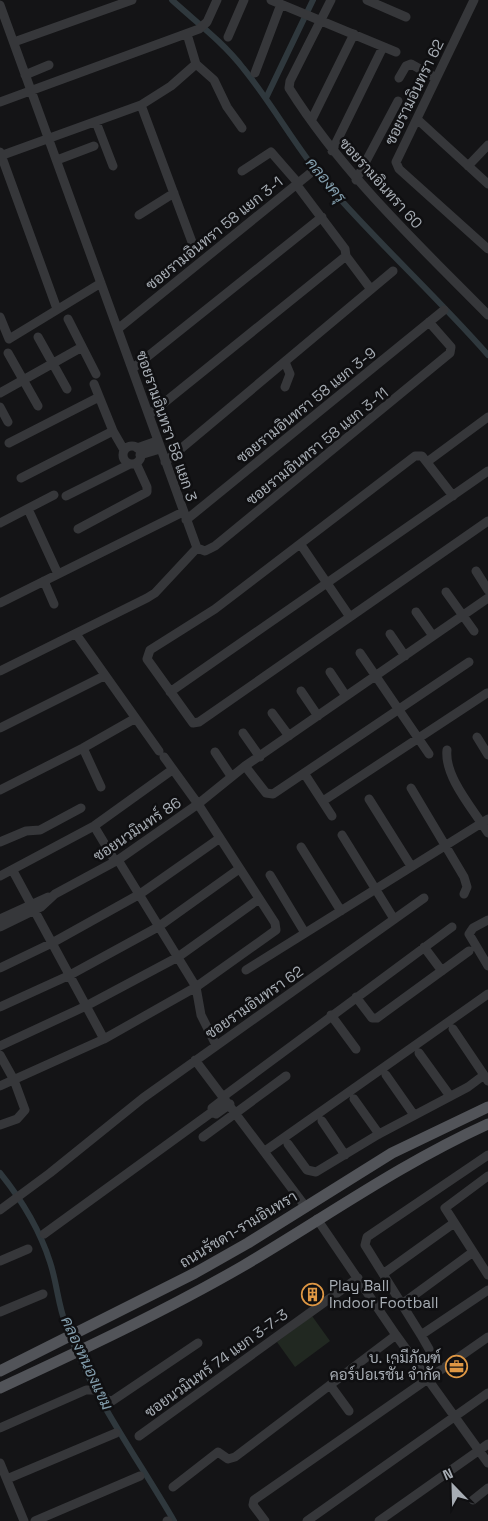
<svg xmlns="http://www.w3.org/2000/svg" width="488" height="1521" viewBox="0 0 488 1521" font-family="'Space Grotesk',Sarabun,sans-serif">
<rect width="100%" height="100%" fill="#141416"/>
<path fill="#212821" d="M312,1316L330,1341L295,1367L277,1342Z"/>
<g fill="none" stroke-linecap="round" stroke-linejoin="round">
<path stroke="#2f383d" stroke-width="6" d="M172,0C196,22 223,42 243,68C275,107 298,152 332,190C382,247 438,298 488,355
M266,98L313,0
M0,1173C21,1199 40,1231 50,1262C57,1283 58,1305 66,1325C91,1395 137,1457 174,1521"/>
<path stroke="#36373a" stroke-width="9" d="M271,0L396,52
M331,0L290,81L289,88C344,175 417,243 488,315
M367,0L406,17
M474,0L396,162L399,169L488,249
M0,5L197,548
M187,34L196,64L214,80L227,107L242,128
M228,37L244,0
M14,42L132,0
M255,73L281,4
M25,75L49,65
M399,78L406,66L411,64L436,78
M0,102L199,29L207,22L217,0
M141,105L192,242
M312,119L354,34
M417,119L488,184
M96,122L113,166
M332,151L383,47
M0,152L57,309
M0,156L141,105L171,86L196,64
M57,160L94,146
M468,166L488,145
M242,171L271,152L298,183
M356,180L398,101
M296,184L345,249L346,256L370,288
M139,215L174,193
M0,317L9,339L101,283
M68,319L96,374
M119,328L313,171
M38,337L67,389
M8,353L38,406
M132,369L322,217
M94,384L113,431L124,450
M285,387L290,374L285,362
M0,393L82,347
M0,407L8,422
M149,415L346,256
M9,443L99,397
M123 455a9 9 0 1 1 18 0a9 9 0 1 1-18 0Z
M137,448L157,441
M140,455L160,449
M165,462L393,271
M427,462L488,417
M21,478L113,431
M66,496L130,464
M453,496L422,456H415L215,609L150,650L147,659L193,723L199,722L488,521
M28,509L58,574
M186,520L444,310
M0,523L54,495
M78,529L147,492V487L136,463
M301,545L350,617
M197,548L205,551L215,546L450,353L451,347L429,322
M476,571L488,590
M44,581L54,604
M446,592L474,631
M0,603L183,512
M416,612L433,636
M76,634L159,751
M390,634L405,656
M360,653L429,754
M0,671L147,598L155,593L197,548
M330,672L346,696
M301,691L318,716
M170,692L488,471
M272,713L289,736
M0,728L104,676
M243,733L260,757
M477,737L488,755
M83,748L101,787
M447,750C444,777 474,810 488,833
M215,752L231,776
M245,766L488,598
M304,773L332,816
M411,788L464,877L467,887L464,894
M0,790L83,748L134,719
M369,799L411,866
M323,801L487,693
M94,826L115,861
M342,835L394,919
M0,842L26,831L40,830L81,808
M301,847L341,911
M118,860L196,987L201,1015L216,1045
M13,871L104,1039
M270,875L305,933
M0,876L94,826L172,770
M0,919L48,897
M488,920L473,928L469,934L488,966
M0,927L41,907L55,894L118,860L198,804L245,766L266,793L273,794L469,662
M424,947L442,971
M0,968L52,943L140,894L220,838
M246,970L488,819
M356,997L372,1018H377L469,951
M0,1007L70,975L158,927L239,869
M331,1015L356,1049
M453,1029L484,1075
M0,1046L86,1006L178,957L259,899
M419,1053L450,1096
M0,1055L14,1080L25,1110L17,1119L0,1125
M195,1060L305,1206
M386,1075L414,1115
M0,1086L104,1039L196,987L276,930L275,923L198,804L164,757
M224,1096L452,927
M354,1099L379,1134
M212,1112V1108L225,1098
M322,1121L345,1155
M203,1137L286,1076
M288,1144L307,1170L316,1172L379,1134L468,1087L484,1075L488,1081
M265,1151L488,994
M488,1155L367,1237L365,1245L421,1335L488,1290
M488,1176L445,1208L488,1275
M0,1210L50,1173L143,1098L424,898
M317,1219L396,1335L488,1463
M44,1234L212,1112L216,1114L230,1104
M0,1261L28,1249
M383,1274L454,1223
M402,1304L473,1252
M0,1312L43,1294
M421,1335L429,1349
M330,1385L349,1411
M0,1428L86,1390H99L107,1400L112,1401L198,1343
M139,1436L358,1278
M0,1463L24,1521
M7,1479L116,1433
M173,1487L218,1452L228,1459L235,1457L396,1335
M473,1500L488,1488
M35,1521L140,1476
M167,1521H168
M265,1521L253,1505L254,1500L488,1337
M307,1521L488,1393
M379,1521L488,1444"/>
<path stroke="#525459" stroke-width="11" d="M0,1371L195,1273L248,1243L392,1153L488,1107
M0,1388C82,1350 165,1311 243,1266C326,1217 400,1164 488,1124"/>
</g>
<defs>
<symbol id="building-ring" viewBox="-11 -11 22 22"><circle r="9.5" fill="#0f0f11" stroke="#de9744" stroke-width="1.5"/><path d="M-4-6H4V6H1V3H-1V6H-4ZM-2.5-4.3h1.7v1.8h-1.7ZM.8-4.3h1.7v1.8H.8ZM-2.5-1h1.7V.8h-1.7ZM.8-1h1.7V.8H.8Z" fill="#de9744"/></symbol>
<symbol id="office-ring" viewBox="-11 -11 22 22"><circle r="9.5" fill="#0f0f11" stroke="#de9744" stroke-width="1.5"/><path d="M-6-3h4V-5.5h4V-3h4V5H-6ZM-1-4.5V-3h2v-1.5ZM-6 0V1H6V0Z" fill="#de9744"/></symbol>
</defs>
<g fill-rule="evenodd">
<use href="#building-ring" x="300" y="1282" width="25" height="25"/>
<use href="#office-ring" x="444" y="1354" width="25" height="25"/>
</g>
<g text-anchor="middle" dominant-baseline="central" stroke-width="5" stroke-linejoin="round" paint-order="stroke">
<g font-size="15" fill="#a7adb4" stroke="#0f0f11">
<text transform="translate(414 92) rotate(-64)">ซอยรามอินทรา 62</text>
<text transform="translate(381 183) rotate(48)">ซอยรามอินทรา 60</text>
<text transform="translate(214 233) rotate(-39)">ซอยรามอินทรา 58 แยก 3-1</text>
<text transform="translate(306 405) rotate(-39)">ซอยรามอินทรา 58 แยก 3-9</text>
<text transform="translate(167 426) rotate(71)">ซอยรามอินทรา 58 แยก 3</text>
<text transform="translate(317 446) rotate(-39)">ซอยรามอินทรา 58 แยก 3-11</text>
<text transform="translate(137 829) rotate(-34)">ซอยนวมินทร์ 86</text>
<text transform="translate(254 1002) rotate(-35)">ซอยรามอินทรา 62</text>
<text transform="translate(238 1229) rotate(-31)">ถนนรัชดา-รามอินทรา</text>
<text transform="translate(216 1363) rotate(-36)">ซอยนวมินทร์ 74 แยก 3-7-3</text>
</g>
<g font-size="15" fill="#a7adb4" stroke="#0f0f11" text-anchor="start">
<text x="329" y="1285">Play Ball<tspan x="329" dy="17">Indoor Football</tspan></text>
<text x="441" y="1357" text-anchor="end">บ. เคมีภัณฑ์<tspan x="441" dy="17">คอร์ปอเรชั่น จำกัด</tspan></text>
</g>
<g font-size="16" font-style="italic" fill="#829dac" stroke="#0f0f11">
<text transform="translate(326 180) rotate(51)">คลองครุ</text>
<text transform="translate(87 1363) rotate(65)">คลองหนองแขม</text>
</g>
</g>
<g transform="translate(453 1486) rotate(337)" stroke="#0f0f11" stroke-width="4" paint-order="stroke">
<path d="M0-4L9 19L0 12L-9 19Z" fill="#a7adb4"/>
<text y="-8" font-size="14" font-weight="bold" text-anchor="middle" fill="#a7adb4">N</text>
</g>
</svg>
